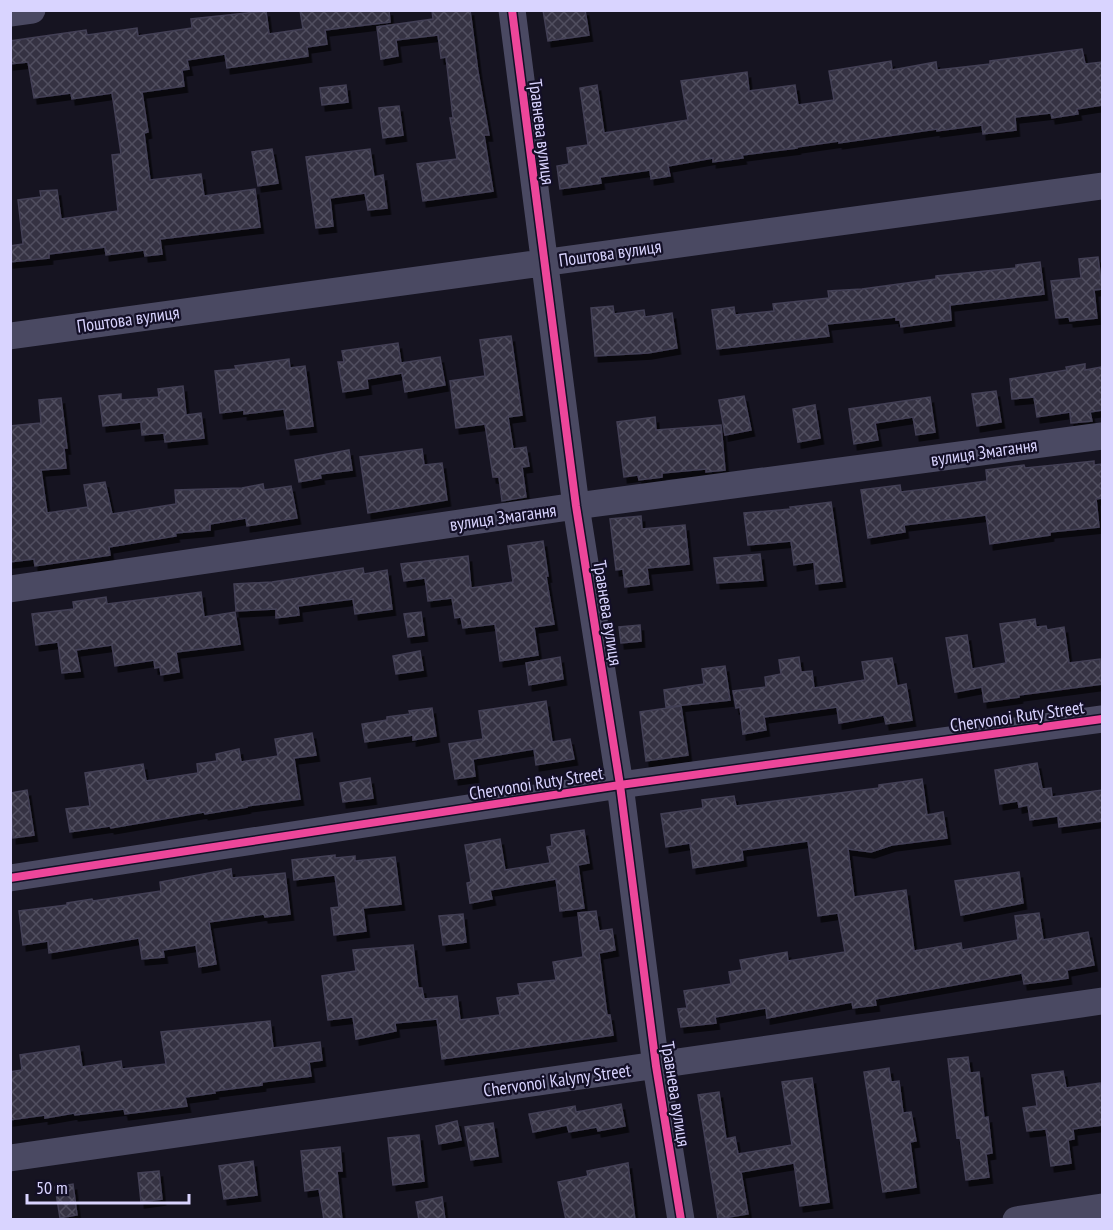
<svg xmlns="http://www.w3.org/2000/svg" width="1113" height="1230" viewBox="0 0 1113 1230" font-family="'PT Sans Narrow',sans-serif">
<defs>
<pattern id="building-cross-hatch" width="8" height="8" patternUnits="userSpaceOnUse" patternTransform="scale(1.5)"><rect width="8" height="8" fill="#343243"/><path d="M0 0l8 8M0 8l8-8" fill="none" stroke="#514f5f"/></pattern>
<filter id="shadow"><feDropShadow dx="3.5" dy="6" stdDeviation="0" flood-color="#0009"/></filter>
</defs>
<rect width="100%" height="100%" fill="#161421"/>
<path fill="url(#building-cross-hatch)" stroke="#433f54" stroke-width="1.5" filter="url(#shadow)" d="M300,10H389L390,22L325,30L327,44L307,47L308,56L227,68L225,54L187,60L189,69L182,70L184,86L142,92L148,132L144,133L150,180L201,174L204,196L255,189L260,227L160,239L162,254L145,256L144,250L106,255L105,247L49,254V258L10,262V246L23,244L18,200L41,197L40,191L57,190L61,219L118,211L112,155L121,154L112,93L72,99L71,93L34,98L28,62L10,64V41L86,30L87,35L137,28L138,36L192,28L191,19L266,11L269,34L303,29Z
M432,10H470L478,72L489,135H484L493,191L423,201L417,164L457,159L450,118H453L446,57L441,58L438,35L396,40L398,56L381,59L377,27L433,19Z
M543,10H585L589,35L548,41Z
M1082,49L1085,64L1102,62V105L1077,109L1078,114L1052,118L1051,113L1015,117L1016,130L983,134L982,125L937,131V129L839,143V141L797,147V148L742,155L743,158L713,162V158L668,166L670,176L651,179L650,170L600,177L601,183L560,189L557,166L569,164L567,148L588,145L580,88L597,85L604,133L688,120L681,81L747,72L749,91L795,85L798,105L834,100L829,71L891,61L892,70L936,62L937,70L990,64V61Z
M346,85L348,102L322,105L320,88Z
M399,106L403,135L383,138L379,108Z
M272,149L278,183L258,186L252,152Z
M370,149L374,177L383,175L387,208L368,210L365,193L330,198L333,226L316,228L306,157Z
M1098,257L1102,289L1094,290L1097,318L1070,321L1069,317L1056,318L1051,281L1081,278L1079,259Z
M1040,262L1044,294L950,305L951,320L901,327L900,320H896V317L827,324L829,336L717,349L712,310L734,307L735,315L774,311L773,304L829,298L828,291L862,289L936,279V276L1016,268V265Z
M613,306L614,314L644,310L645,317L672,313L677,348L648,353L595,356L591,308Z
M511,336L522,415L508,417L513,449L526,447L529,466L522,467L526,497L502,501L499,477H493L485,424L456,428L450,381L485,376L480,340Z
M398,343L401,363L440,357L445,385L405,392L402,373L367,379L368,388L343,392L338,362H344L342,351Z
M289,359L290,368L305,366L313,426L287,429L284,409L244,414V410L220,413L215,371L236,369L235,366Z
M1085,364V370L1102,367V410L1090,412L1092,421L1071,423L1070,412L1037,417L1034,397L1012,399L1010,379L1067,370L1066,367Z
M183,386L186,415L201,413L204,438L165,442L164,433L142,435L141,422L103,426L99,396L121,394V400L159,397L158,389Z
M996,391L1001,422L977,426L972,394Z
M744,396L751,430L725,435L719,400Z
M930,397L935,432L916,435L913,417L875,423L878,440L854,444L849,409Z
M61,398L67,448H64L66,468L41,470L47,513L88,507L84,485L105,482L112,514L176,504L175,490L242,488L263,484L264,490L291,486L297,518L247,526L246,518L210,524V530L175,533L176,536L109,547L110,555L35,566L34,559L10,562V486H13L10,467V426L41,423L39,400Z
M815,405L820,438L798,442L793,409Z
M655,417L656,430L721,425L725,470L706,472V469L662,473V477L639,480L638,475L624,477L617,422Z
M422,449L424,465L442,463L447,500L368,513L360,457Z
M349,450L352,470L320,474L321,478L299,482L295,460Z
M1094,461V465L1102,464V498L1096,499L1099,527L1050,532V535L990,544L986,515L904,525L905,532L868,538L861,490L900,485L901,492L987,481L986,470L1024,465L1025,468Z
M831,502L842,581L816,584L814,562L794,565L791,541L748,545L744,513L791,509L790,507Z
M641,516L642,529L685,525L689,564L647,568L649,584L625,587L623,569L616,570L610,519Z
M543,541L548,576H546L554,624L534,627L538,655L500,661L495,624L463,628L461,617L455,618L452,598L428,601L425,578L404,581L401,564L468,556L471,588L513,582L508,546Z
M760,554L763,580L717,583L714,558Z
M363,568L364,574L387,570L392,609L355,614L353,599L298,606L299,615L276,618V609L236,611L234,584L272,582Z
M201,592L204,617L235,612L240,644L176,652L179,672L161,675L160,667L155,668L154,660L115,666L112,645L76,650L80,671L62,673L58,642L36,645L32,614L74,609L73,602L106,597L107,604Z
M421,612L424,635L408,637L404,614Z
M1035,619L1036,627L1046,626L1047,630L1064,627L1069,663L1100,659L1102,684L1019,695V697L984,702L982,687L955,692L946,638L967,635L972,669L1006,663L1000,624Z
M640,625L641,641L621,643L619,627Z
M420,651L423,670L396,674L393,656Z
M560,657L563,679L529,685L526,663Z
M799,657L801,672L812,671L814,688L865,680L862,662L892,658L897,686L906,684L912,720L886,724L884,715L839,723L837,707L764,717L766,730L743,734L740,707L736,708L733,691L766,687L765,677L781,674L779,660Z
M725,666L730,700L666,707L664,690L704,684L702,669Z
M546,701L552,742L570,739L574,759L536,765L534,749L473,759L475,776L455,779L449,744L483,739L479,711Z
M681,706L688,755L646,761L640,712Z
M432,708L436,736L413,740V735L365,742L362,724L387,720V717L410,714L409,711Z
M312,733L316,755L294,758L300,799L247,806V807L205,814L204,812L111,828L110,826L70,832L66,809L90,806L85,773L143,764L146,781L198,773L197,764L217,761L216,754L239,749L241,762L278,756L275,739Z
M1037,763L1042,789L1051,788L1052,797L1102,790V821L1059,827L1058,816L1030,820L1028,805L1019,807L1018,801L1000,804L995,770Z
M370,778L373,798L343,802L340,783Z
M922,779L927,815L943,812L947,838L892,845L871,852L848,849L854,897L906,890L914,951L961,943L962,950L1018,940L1015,916L1039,913L1043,940L1088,932L1094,965L1067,970L1068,978L1048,981L1024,984L1022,973L875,999L876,1005L853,1008L852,1002L767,1018L766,1008L715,1017L716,1023L681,1027L678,1009L687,1008L684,991L731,984L729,972L742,970L740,960L787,952L788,961L845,952L838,913L818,916L808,841L742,850L743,860L693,868L690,843L666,847L661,814L703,808L702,800L734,796L736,806L879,788V785Z
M27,790L34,835L13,838L10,793Z
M584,830L589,863L578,865L584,908L560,911L556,879L490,890L492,899L470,903L467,883L471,882L465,845L500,839L505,870L550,863L547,847L552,846L551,835Z
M335,855V858L355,856V861L395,857L401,904L363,908L366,931L334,935L331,908L339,907L335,875L294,880L292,860Z
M231,869L232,878L285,873L290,914L265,917L264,914L209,922L216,964L199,967L196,945L163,950L164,957L142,959L139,938L49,953L48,941L23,945L19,911L67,905V903L92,899L93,901L161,891L160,882Z
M1019,872L1023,903L961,915L955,881Z
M596,911L599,931L612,929L615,950L599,953L607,1015H610L613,1035L442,1059L437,1019L395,1023L396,1031L356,1039L353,1017L328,1020L322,976L356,971L353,950L413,945L418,988H422L424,999L457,996L460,1020L500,1015L497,998L520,995L518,984L556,980L553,962L583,957L578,913Z
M463,914L466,942L443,945L439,916Z
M270,1021L273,1048L320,1042L322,1060L309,1062L311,1076L262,1082V1085L214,1091L215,1093L185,1097L187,1106L125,1114L124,1109L75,1115L74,1113L45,1118V1115L10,1120V1072L22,1070L20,1055L79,1046L82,1067L121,1061L122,1069L166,1064L161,1032Z
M968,1057L970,1073L979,1072L984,1118L988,1117L992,1153L986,1154L989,1177L966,1180L960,1137L957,1138L948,1059Z
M889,1068L891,1082L899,1081L903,1113L911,1112L916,1141L910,1142L916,1187L883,1192L864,1072Z
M1063,1071L1066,1088L1100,1083L1102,1099V1125L1073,1129L1074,1139L1068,1140L1071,1163L1051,1166L1046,1129L1027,1131L1023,1108L1037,1106L1032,1075Z
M812,1078L829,1202L800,1206L794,1163L741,1172L748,1214L718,1219L698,1095L719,1092L726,1139L735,1137L738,1154L792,1145L782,1082Z
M621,1104L625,1126L598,1131L597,1127L569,1132L567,1125L533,1132L529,1114L575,1106L576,1112Z
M457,1121L461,1140L439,1144L436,1126Z
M493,1123L498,1156L471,1160L465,1127Z
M419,1135L424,1181L393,1185L388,1138Z
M340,1147L342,1171H337L342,1220H324L319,1189L305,1191L301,1151Z
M253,1161L257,1195L224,1199L219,1166Z
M628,1163L635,1220H566L558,1182L588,1176L587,1171Z
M159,1171L162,1199L141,1202L138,1173Z
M73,1184L77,1215L60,1218L55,1187Z
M442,1197L445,1220H419L416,1202Z"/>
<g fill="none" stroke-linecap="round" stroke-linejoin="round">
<path stroke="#4a4962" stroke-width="27" d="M512,10L576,506L620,785L656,1066L681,1220
M10,13L32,10
M10,336L1102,186
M10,589L576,506L1102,436
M10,878L620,785L1102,719
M10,1158L1102,1001
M1016,1220L1102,1207"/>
<defs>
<path id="cycleway" d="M512,10L576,506L620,785L656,1066L681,1220
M10,878L620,785L1102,719"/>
</defs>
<use href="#cycleway" stroke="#130f26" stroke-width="11"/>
<use href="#cycleway" stroke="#ed469a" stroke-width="8"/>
</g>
<g text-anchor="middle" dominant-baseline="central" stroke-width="4.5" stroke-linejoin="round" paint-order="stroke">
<g font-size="18" fill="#d9d4ff" stroke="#130f26">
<text transform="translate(542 132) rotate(83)">Травнева вулиця</text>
<text transform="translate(610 253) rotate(-8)">Поштова вулиця</text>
<text transform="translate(128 319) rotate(-8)">Поштова вулиця</text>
<text transform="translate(984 452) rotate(-8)">вулиця Змагання</text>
<text transform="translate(503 517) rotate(-8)">вулиця Змагання</text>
<text transform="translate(608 613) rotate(81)">Травнева вулиця</text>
<text transform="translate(1017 716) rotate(-8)">Chervonoi Ruty Street</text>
<text transform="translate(536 783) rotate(-9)">Chervonoi Ruty Street</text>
<text transform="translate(557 1080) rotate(-8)">Chervonoi Kalyny Street</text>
<text transform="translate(676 1094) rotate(81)">Травнева вулиця</text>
</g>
</g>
<rect width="1113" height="1230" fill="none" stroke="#d9d4ff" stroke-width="24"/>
<path d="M27 1194v9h162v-9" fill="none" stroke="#d9d4ff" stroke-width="3"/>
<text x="36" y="1194" font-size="18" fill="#d9d4ff" stroke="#130f26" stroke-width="4.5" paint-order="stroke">50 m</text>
</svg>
